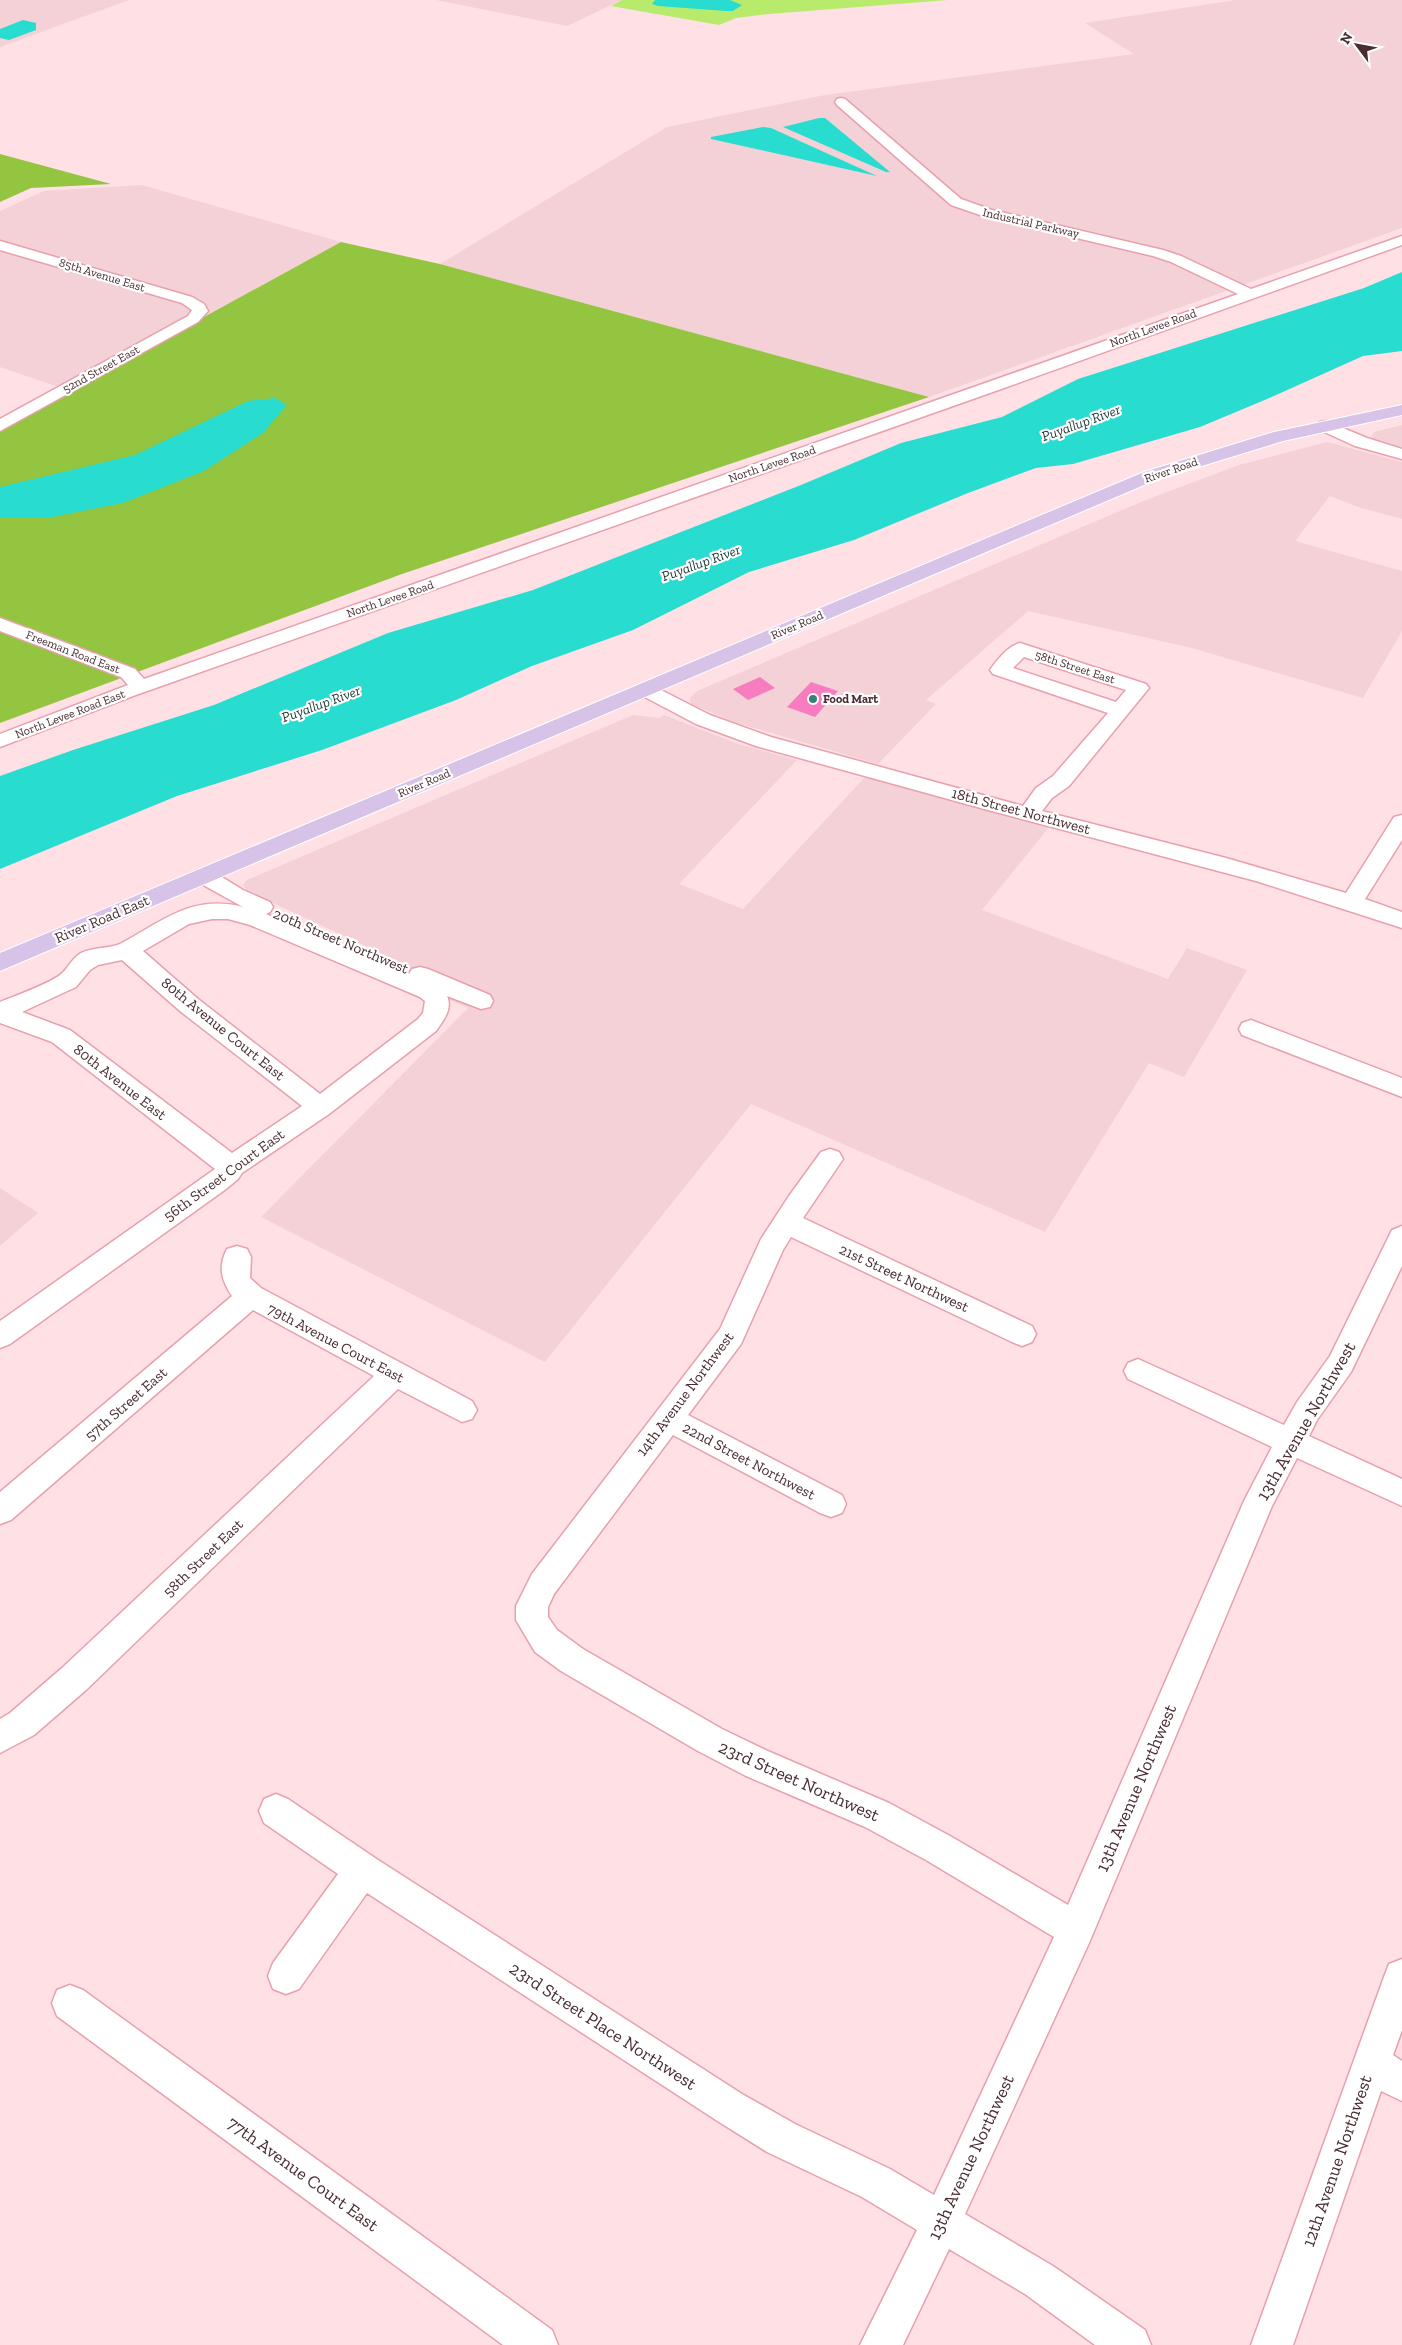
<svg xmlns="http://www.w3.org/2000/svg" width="1402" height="2345" viewBox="0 0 1402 2345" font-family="'Zilla Slab',serif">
<rect width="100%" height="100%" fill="#ffe0e5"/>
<path fill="#f3d1d6" d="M0,0H129L0,47Z
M436,0H622L567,26Z
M1236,0H1402V228L929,397L440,264L667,127L825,95L1134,54L1085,23Z
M142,185L341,242L70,391L0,367V211L44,191Z
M1402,425V449L1371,438L1374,432Z
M1327,442L1402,462V519L1358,507L1330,496L1295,541L1402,571V631L1363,698L1192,648L1028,611L926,700L936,704L878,764L737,723L691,704L690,698L697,691L1141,502L1239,465Z
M633,715L659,718L664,715L738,744L797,760L679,884L743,909L865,777L1050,826L982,910L1168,979L1187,948L1247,970L1184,1077L1149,1063L1045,1232L751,1104L545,1362L261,1217L468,1008L363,962L381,953L247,891L243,885L247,880Z
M0,1188L38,1213L0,1246Z"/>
<path fill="#b8ea6c" d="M622,0H948L769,14L736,18L719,25L611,6Z"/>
<path fill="#93c540" d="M0,154L111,184L31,188L0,202Z
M341,242L440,264L929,397L402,574L0,723V429Z"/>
<path fill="#28dcd0" d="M655,0H730L742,5L733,11H726L658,6L652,4Z
M23,20L36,23V30L9,40L0,38V29Z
M819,118H825L890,172H886L783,127Z
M763,127L771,128L877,176L711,139V137Z
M1402,272V351L1363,356L1267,399L1200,427L1073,464L1036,468L968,493L854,540L749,572L633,630L532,666L456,700L322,750L177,796L0,869V776L73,750L214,705L388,633L533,590L801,485L901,443L1002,417L1078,379L1364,288Z
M275,398L287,405L263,433L204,471L123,503L47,518H0V487L135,455L248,401Z"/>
<path fill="#f77cc0" d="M760,677L775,688L748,700L733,689Z
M811,682L838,691L815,717L787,707Z"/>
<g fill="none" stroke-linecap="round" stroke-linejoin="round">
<defs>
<path id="minor" d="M841,98L845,99L961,199L992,210L1163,250L1181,256L1251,289L1402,236V245L1004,388L133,696L0,747V734L128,685L121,677L0,631V618L135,669L144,679L1238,294L1171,262L1153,256L983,216L951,205L837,105L835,102L837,99Z
M0,241L192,297L204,304L208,311L198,322L0,431V419L188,316L192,310L182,303L0,250Z
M1326,421L1367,438L1402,449V459L1355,446L1320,430L1318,426L1320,422Z
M1020,643L1146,684L1149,688L1069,786L1052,798L1042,811L1226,858L1346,893L1394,817L1402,815V840L1365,899L1402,912V928L1256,881L988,810L756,746L696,724L639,694L636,690L639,686L646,684L653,686L710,715L771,737L1023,806L1036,788L1053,776L1108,713L993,674L990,670C997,660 1008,646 1020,643ZM1024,657L1126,690L1116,702L1013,668Z
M204,869L212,871L243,890L270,902L273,907L270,912L266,914L409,974L412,969L420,967L428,969L490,995L493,1001L490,1007L481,1009L447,996C453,1009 443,1021 436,1031L329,1114L242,1173L238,1179L226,1189L10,1344L0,1348V1321L215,1169L52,1042L0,1023V1002C15,996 48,984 60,975C68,969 71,959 81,953C93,947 110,949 122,943C163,921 192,894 243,907L196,881L193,876L196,871ZM212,919H228L250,925L420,997L425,1001L423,1013L418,1019L320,1094L198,999L143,951L189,924ZM122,960L180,1011L302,1106L232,1153L70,1030L22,1012L76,987L90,970L98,965Z
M1251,1020L1402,1078V1097L1242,1035L1239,1029L1242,1023Z
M830,1149L839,1152L843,1159L803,1218L1032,1326L1036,1334L1032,1342L1022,1346L1012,1342L791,1237L783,1250L741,1344L688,1415L842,1495L846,1504L842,1513L831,1517L820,1513L673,1435L554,1594L548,1607V1617L557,1630L583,1649L722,1729L770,1752L889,1803L950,1836L1068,1905L1244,1501L1272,1447L1128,1379L1124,1371L1128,1363L1138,1359L1284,1425L1297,1402L1330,1356L1392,1230L1402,1226V1266L1351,1372L1317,1420L1309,1436L1402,1479V1506L1297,1458L1272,1506L1089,1943L965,2214L1053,2266L1145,2330L1151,2345H1095L1025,2294L949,2249L903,2345H860L917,2230L862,2197L767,2152L716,2120L367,1893L299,1989L286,1994L273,1989L268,1976L273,1963L338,1874L264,1823L259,1811L264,1799L276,1794L288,1799L375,1858L742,2094L795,2124L890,2169L934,2195L1054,1937L926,1860L865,1827L746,1776L698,1751L561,1671L535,1652L516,1620V1606L532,1574L720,1329L761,1239L789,1196L821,1152Z
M237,1246L247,1249L251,1257L250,1278L261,1288L472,1401L477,1410L472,1419L462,1422L398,1389L86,1690L34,1735L0,1753V1719L10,1713L62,1668L374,1376L253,1310L11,1520L0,1524V1492L232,1296C221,1280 218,1266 227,1249Z
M1402,1959V2030L1393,2055L1402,2061V2101L1381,2091L1293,2345H1251L1384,1977L1389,1964Z
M70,1985L83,1990L552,2330L558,2345H503L57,2016L52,2003L57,1990Z"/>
<path id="major" d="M1402,405V415L1283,441L1156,480L0,971V953L1144,472L1274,432Z"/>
</defs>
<use href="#minor" stroke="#e8a0ad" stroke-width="3"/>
<use href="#major" stroke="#fff" stroke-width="2"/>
<use href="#minor" fill="#fff" fill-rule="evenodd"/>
<use href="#major" fill="#d6c3e7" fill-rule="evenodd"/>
</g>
<circle fill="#377f78" stroke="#fff" stroke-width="2" cx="813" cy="699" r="5"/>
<g text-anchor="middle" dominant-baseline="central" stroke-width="4.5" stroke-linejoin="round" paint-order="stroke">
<g font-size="12" fill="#482c31" stroke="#fff">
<text transform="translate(1031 223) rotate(13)">Industrial Parkway</text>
<text transform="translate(102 275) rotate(17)">85th Avenue East</text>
<text transform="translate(1153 328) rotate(-20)">North Levee Road</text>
<text transform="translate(101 369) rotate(-29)">52nd Street East</text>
<text transform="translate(772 464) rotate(-19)">North Levee Road</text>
<text transform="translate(1171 470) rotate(-19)">River Road</text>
<text transform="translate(390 599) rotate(-19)">North Levee Road</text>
<text transform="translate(797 625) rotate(-23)">River Road</text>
<text transform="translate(73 652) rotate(21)">Freeman Road East</text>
<text transform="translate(1075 667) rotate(18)">58th Street East</text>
<text transform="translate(70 714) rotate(-21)">North Levee Road East</text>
<text transform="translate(424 783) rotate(-23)">River Road</text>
</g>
<g font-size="12" font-weight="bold" fill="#482c31" stroke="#fff" text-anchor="start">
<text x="823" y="699">Food Mart</text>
</g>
<g font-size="14" font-style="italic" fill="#143633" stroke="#fff">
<text transform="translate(1081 423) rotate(-20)">Puyallup River</text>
<text transform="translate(701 563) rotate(-20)">Puyallup River</text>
<text transform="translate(321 704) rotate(-20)">Puyallup River</text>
</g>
<g font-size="15" fill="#482c31" stroke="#fff">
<text transform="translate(1021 811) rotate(15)">18th Street Northwest</text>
<text transform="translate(102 919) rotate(-23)">River Road East</text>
<text transform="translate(341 941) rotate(23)">20th Street Northwest</text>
<text transform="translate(223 1029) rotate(39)">80th Avenue Court East</text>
<text transform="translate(120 1082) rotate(38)">80th Avenue East</text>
<text transform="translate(224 1175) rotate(-36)">56th Street Court East</text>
<text transform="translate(904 1278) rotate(25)">21st Street Northwest</text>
<text transform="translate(336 1343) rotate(28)">79th Avenue Court East</text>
<text transform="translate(685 1394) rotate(-53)">14th Avenue Northwest</text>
<text transform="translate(126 1404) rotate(-41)">57th Street East</text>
<text transform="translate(749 1461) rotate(28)">22nd Street Northwest</text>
<text transform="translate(203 1558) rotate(-44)">58th Street East</text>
</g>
<g font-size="18" fill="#482c31" stroke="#fff">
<text transform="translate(1306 1421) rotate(-60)">13th Avenue Northwest</text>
<text transform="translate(799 1781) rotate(24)">23rd Street Northwest</text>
<text transform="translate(1136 1788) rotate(-67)">13th Avenue Northwest</text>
<text transform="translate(603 2026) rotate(33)">23rd Street Place Northwest</text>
<text transform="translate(971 2157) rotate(-65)">13th Avenue Northwest</text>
<text transform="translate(1337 2161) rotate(-71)">12th Avenue Northwest</text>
<text transform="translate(303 2174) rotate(36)">77th Avenue Court East</text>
</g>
</g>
<g transform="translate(1357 45) rotate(302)" stroke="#ffffff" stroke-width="4" paint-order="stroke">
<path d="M0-4L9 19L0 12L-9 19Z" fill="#482c31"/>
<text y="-8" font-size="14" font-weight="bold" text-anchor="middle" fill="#482c31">N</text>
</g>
</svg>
